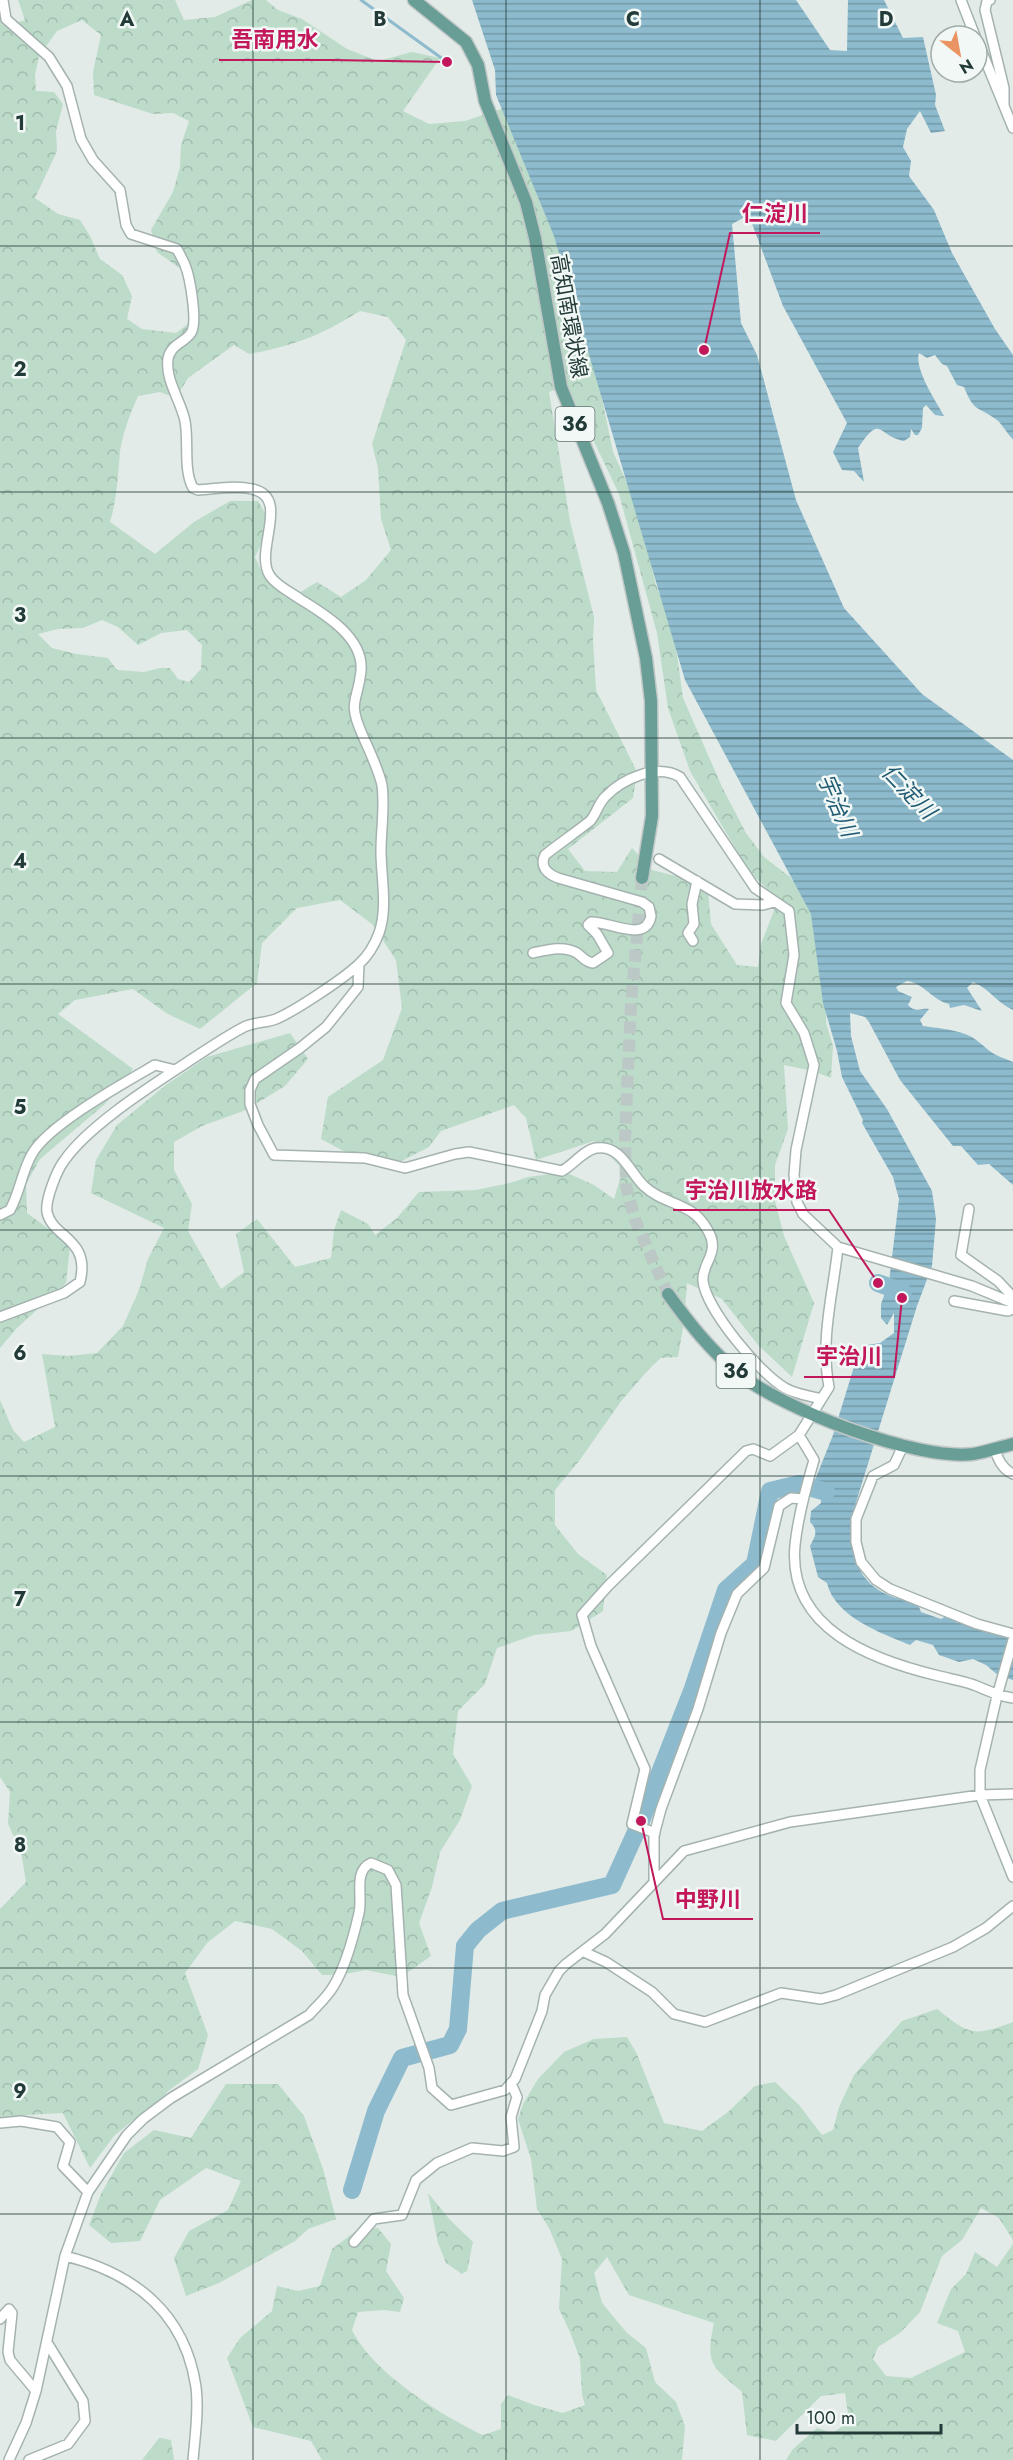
<svg xmlns="http://www.w3.org/2000/svg" width="1013" height="2460" viewBox="0 0 1013 2460" font-family="Jost,'Noto Sans JP',sans-serif">
<defs>
<pattern id="forest-crowns" width="20" height="18" patternUnits="userSpaceOnUse" patternTransform="scale(1.5)"><rect width="20" height="18" fill="#bcdbc9"/><path d="M2 6a3 3 0 1 1 6 0M12 15a3 3 0 1 1 6 0" fill="none" stroke="#a1bdad"/></pattern>
<pattern id="water-rules" width="6" height="5" patternUnits="userSpaceOnUse" patternTransform="scale(1.5)"><rect width="6" height="5" fill="#8dbbcd"/><path d="M0 2.5h6" fill="none" stroke="#7399a7"/></pattern>
</defs>
<rect width="100%" height="100%" fill="#e2ebe8"/>
<path fill="url(#forest-crowns)" fill-rule="evenodd" d="M18,0H175L184,20L215,17L252,0H266L278,10L302,19L347,49L378,61L412,52L440,58L403,111L429,124L465,121L504,108L525,136L597,375L613,452L639,509L655,582L674,633L683,698L723,789L746,833L764,857L790,877L808,902L820,927L827,995L826,1023L833,1046L831,1078L813,1071L784,1065L788,1129L775,1165V1201L784,1236L814,1303L792,1377L758,1345L722,1299L687,1283L684,1322L678,1357L661,1358L650,1368L622,1400L579,1461L555,1490V1525L578,1554L607,1575L603,1611L571,1631L534,1635L497,1648L485,1684L458,1711L453,1754L472,1786L460,1820L440,1852L432,1887L419,1923L431,1956L401,1977L366,1970L339,1975H322L302,1951L272,1929L235,1921L207,1943L185,1973L208,2035L198,2069L168,2091L158,2105L132,2121L114,2136L90,2168L63,2113L26,2115L0,2128V1909L26,1882L21,1852L8,1824L10,1792L0,1777V1400L13,1430L24,1442L55,1427L42,1354L68,1356L97,1353L123,1326L139,1290L148,1259L164,1228L91,1193L96,1160L117,1125L166,1085L207,1057L290,1033L308,1059L285,1086L246,1110L202,1126L174,1142V1170L192,1204L188,1231L221,1289L244,1272L236,1234L257,1219L295,1267L331,1258L334,1230L341,1210L368,1224L375,1235L397,1218L419,1192L476,1190L510,1183L528,1177L565,1172L594,1185L614,1199L623,1169L594,1141L536,1160L526,1118L514,1105L441,1131L429,1147L388,1168L351,1155L321,1139L328,1097L383,1060L402,1008L396,960L372,924L340,900L297,908L262,943L257,983L200,1029L166,1013L133,989L75,1000L58,1014L133,1069L105,1104L40,1159L26,1184L27,1213L50,1230L71,1237L66,1283L17,1328L0,1348V8L16,23L25,20ZM82,20L101,35L93,72L94,95L153,114L173,113L189,121L181,145L180,167L173,192L151,230L157,252L185,272L192,321L176,333L142,329L127,319L132,296L122,275L100,259L90,236L80,220L58,214L35,198L57,151L56,131L63,104L54,92L36,91L35,75L39,56L57,31ZM360,311L388,317L406,340L372,444L378,468L381,519L391,550L366,580L341,597L317,582L299,593L285,597L265,579L255,557L271,523L258,501H230L194,522L155,554L110,522C117,499 118,476 120,451C123,432 130,414 138,396L160,392L176,398L188,378L234,345L249,354C296,345 320,336 360,311ZM567,385L619,494L657,633L668,708L690,771L748,870L778,900L761,944L758,967L737,965L711,924L708,890L687,879L652,870L632,848L617,872L585,871L568,849L633,798L637,772L596,690L593,640L594,617L570,521L549,392ZM102,620L118,627L138,645L161,633L187,630L202,645L201,669L189,682L178,679L170,668H160L144,672L117,670L108,658L76,654L52,648L38,634L58,629L83,628Z
M937,2009C970,2035 973,2037 1013,2022V2240L999,2218L981,2208L962,2240L942,2256L920,2312L900,2333L878,2347L873,2359L886,2376L911,2378L965,2352L958,2331L937,2323L951,2289L966,2274L975,2252L997,2267L1013,2244V2460H786L793,2449L817,2428L833,2433L849,2421L845,2393L821,2396L776,2441L747,2435L742,2392C712,2366 705,2365 714,2323L629,2295L607,2257L594,2273L602,2303L627,2333L646,2348L655,2382L676,2402L685,2426L682,2460H322L311,2441L253,2427L227,2358L240,2338L272,2311L277,2286L298,2291L320,2286L332,2249L356,2231L378,2228L391,2244L386,2271L404,2298L400,2312L384,2310L358,2312L352,2330C372,2372 442,2416 483,2435L501,2429V2404L508,2395L534,2405L563,2413L585,2405L582,2395L580,2359L570,2332L559,2309L562,2259L549,2228L537,2209L531,2159L518,2119L523,2104L538,2079L564,2052L594,2039L627,2037L637,2054L664,2123L702,2131L728,2112L755,2086L775,2082L799,2105L822,2135L833,2130L839,2107L854,2075L902,2021Z
M226,2084H278L304,2116L323,2169L336,2219L308,2229L295,2241L219,2283L186,2296L174,2258L189,2231L228,2210L241,2181L206,2168L160,2200L140,2241L111,2243L89,2225L101,2194L124,2153L154,2130L191,2138Z
M428,2193L451,2221L473,2242L467,2271L462,2274L446,2263L438,2243Z
M159,2438L171,2440L174,2460H142Z"/>
<path fill="url(#water-rules)" d="M472,0H796L830,50L847,51L848,0H884L903,38L923,37L936,95L935,105L945,131L931,133L920,111L907,129L903,147L911,161L909,176L934,210L952,253L995,329L1013,355V439C1007,434 1003,425 997,420C977,405 975,414 964,387L957,385L947,366L942,364L935,355L927,358L919,353C914,369 936,401 944,416L935,415L926,405L923,408L922,428L918,435H915L911,429L910,437L904,441C876,435 882,413 858,448L864,482L854,471L842,470L833,452L847,423L783,306L751,221L745,217L732,224L741,323L757,355L796,500L844,608L922,694L1013,760V1010C997,1003 989,988 973,982L967,988L982,1011L964,1005L950,1008L949,1004C932,1000 924,983 907,981L896,987L898,991L912,997L908,1005C915,1013 921,1008 929,1009L920,1020L923,1026C937,1028 951,1029 965,1034C975,1037 983,1046 991,1052C997,1056 1006,1059 1013,1062V1185L989,1164L978,1165L961,1146H953L900,1080L869,1022L865,1017L850,1013L851,1036L860,1071L887,1109L932,1191L936,1219L932,1266L917,1306L853,1512C847,1543 854,1580 886,1594C896,1599 907,1601 918,1604L921,1612L941,1619L950,1614L957,1623L961,1621L1013,1635V1680L999,1676L986,1665L973,1659L959,1662L939,1655L933,1645L916,1640L910,1645C881,1633 835,1617 827,1583L818,1577L810,1546C815,1536 819,1531 810,1522L811,1511L821,1503V1497L811,1490L833,1435L857,1357L867,1345L880,1343L894,1333V1313L887,1325L881,1318V1304L889,1282L899,1199L893,1177L862,1123L863,1120L842,1077L837,1051L823,1003L811,914L685,680L554,236L496,95L495,70Z"/>
<g fill="none" stroke-linecap="round" stroke-linejoin="round">
<path stroke="#8dbbcd" stroke-width="3" d="M361,0L447,62"/>
<path stroke="#8dbbcd" stroke-width="18" d="M878,1283L903,1292
M352,2190L376,2111L402,2058L450,2045L458,2029L465,1946L478,1930L502,1911L612,1885L641,1821L692,1691L726,1590L755,1564L770,1491L799,1484L826,1492"/>
<path stroke="#bcc8c5" stroke-width="12" stroke-dasharray="12 6" stroke-linecap="butt" d="M642,878L631,1004L625,1140L626,1185L635,1220L668,1294"/>
<defs>
<path id="minor" d="M961,0L975,36
M990,0L987,1L985,10L1004,88V105
M977,40L1013,128
M659,859L735,904L763,905L774,902
M693,941L688,933L694,924L692,904L697,881
M533,953C547,950 563,945 577,953C583,957 585,962 593,963L608,953L597,934L588,925L591,922C609,921 646,944 651,916L649,907L642,902L558,878C548,874 539,867 545,855C560,843 575,833 590,821C596,815 598,804 605,797C622,779 657,763 680,777L755,888L789,911L794,955L786,1003L804,1033L814,1065L796,1150L794,1175L797,1202L803,1214L838,1247L972,1286L1013,1303
M359,964L358,987L326,1027L300,1048L255,1079L250,1090V1104L258,1125L274,1155L365,1158L405,1168L455,1154L469,1152L562,1171C573,1165 584,1150 596,1148C621,1144 630,1173 644,1186C665,1206 691,1201 707,1229C722,1253 701,1263 703,1281C706,1309 760,1374 785,1388C795,1394 810,1396 821,1399
M969,1209L961,1255L998,1281L1013,1297
M0,1215L10,1210C20,1192 22,1171 32,1154C48,1125 124,1083 155,1065L175,1070
M954,1301L1008,1311L1013,1309
M0,1317L64,1293L80,1282C91,1238 52,1238 47,1212C45,1200 57,1170 64,1161C87,1127 148,1088 183,1065C203,1052 223,1038 244,1027C254,1022 266,1023 276,1019C295,1011 343,979 358,965C367,957 375,944 379,933C388,908 381,877 381,851C381,829 385,807 382,785C378,768 369,750 362,734C347,700 358,702 361,671C364,637 324,614 300,599C290,592 277,586 270,576C253,551 292,497 252,489C235,485 215,489 198,490L193,488C183,470 189,442 185,421C181,401 165,380 168,359C170,345 184,343 191,333C198,323 190,277 185,265C183,260 180,255 177,249L131,234L126,225L120,190L93,160L81,139L67,86L49,57L6,19L3,0
M799,1435L814,1460C806,1487 798,1516 795,1545C787,1629 872,1660 939,1676C951,1679 963,1681 974,1685C989,1691 998,1696 1013,1698
M903,1446L894,1465L873,1476L856,1519V1542L861,1562L876,1580L890,1589L977,1624L1013,1634
M994,1448C998,1459 1002,1469 1013,1474
M1013,1640L997,1696L980,1770V1795L1013,1877
M655,1833L632,1824L645,1769L591,1646L582,1615L608,1586L746,1451L753,1449L770,1456L799,1435L829,1387C820,1339 833,1294 838,1247
M654,1880V1835L661,1809L698,1709L721,1633L737,1594L764,1568L779,1506L791,1498L803,1499
M584,1952L606,1962L652,1992L674,2014L705,2022L781,1993L821,1999L836,1995L953,1947L986,1928L1013,1906
M0,2123L21,2121L57,2127L70,2142L63,2166L88,2192
M354,2242L374,2219L402,2215L416,2180L437,2163L472,2148L503,2151L514,2147L511,2117L517,2097L511,2083
M65,2256C134,2273 185,2313 196,2387C199,2411 195,2436 193,2460
M0,2319L9,2309L12,2313L8,2352L10,2360L36,2391
M9,2460L26,2423L36,2391L65,2256L88,2192L127,2135L143,2119L171,2098L309,2015C317,2006 327,1997 333,1987C345,1968 354,1935 359,1913C363,1896 353,1871 371,1863L388,1870L396,1885L403,1995L429,2068L432,2088L451,2105L505,2090L515,2079L542,2011L545,1995L559,1971L566,1964L605,1934L684,1851L790,1822L980,1795L1013,1794
M29,2460L68,2444L85,2421L83,2401L48,2344"/>
<path id="major" d="M414,0L466,42L478,65L485,101L526,202L535,238L561,387L608,503L624,553L646,658L651,701L652,816L642,878
M668,1294C689,1323 710,1350 738,1373C782,1409 917,1461 973,1454C986,1452 1000,1447 1013,1444"/>
</defs>
<use href="#minor" stroke="#a5b3b0" stroke-width="12"/>
<use href="#major" stroke="#c1c8c7" stroke-width="15"/>
<use href="#minor" stroke="#fff" stroke-width="9"/>
<use href="#major" stroke="#699e97" stroke-width="12"/>
</g>
<path fill="none" stroke="#233b38" stroke-width="1.5" stroke-opacity="0.55" d="M253,0V2460M506,0V2460M760,0V2460M0,246H1013M0,492H1013M0,738H1013M0,984H1013M0,1230H1013M0,1476H1013M0,1722H1013M0,1968H1013M0,2214H1013"/>
<g text-anchor="middle" dominant-baseline="central" stroke-width="5" stroke-linejoin="round" paint-order="stroke">
<g fill="#f2f8f6" stroke="#617471" stroke-width="1.5">
<rect x="555.5" y="407" width="39" height="34" rx="4.5"/>
<rect x="716.5" y="1354" width="39" height="34" rx="4.5"/>
</g>
<g font-size="20" font-weight="bold" fill="#233b38">
<text x="575" y="424">36</text>
<text x="736" y="1371">36</text>
</g>
<g font-size="21" fill="#233b38" stroke="#f2f8f6">
<text transform="translate(569 316) rotate(80)">高知南環状線</text>
</g>
<g font-size="22" font-style="italic" fill="#215b74" stroke="#f2f8f6">
<text transform="translate(909 791) rotate(46)">仁淀川</text>
<text transform="translate(838 805) rotate(67)">宇治川</text>
</g>
</g>
<g font-size="20" text-anchor="middle" font-weight="bold" fill="#233b38" stroke="#f2f8f6" stroke-width="5" stroke-linejoin="round" paint-order="stroke">
<text x="127" y="26">A</text>
<text x="380" y="26">B</text>
<text x="633" y="26">C</text>
<text x="886" y="26">D</text>
<text x="20" y="130">1</text>
<text x="20" y="376">2</text>
<text x="20" y="622">3</text>
<text x="20" y="868">4</text>
<text x="20" y="1114">5</text>
<text x="20" y="1360">6</text>
<text x="20" y="1606">7</text>
<text x="20" y="1852">8</text>
<text x="20" y="2098">9</text>
</g>
<path fill="none" stroke="#c2185b" stroke-width="2" d="M447 62L331 60H219M704 350L730 233H820M878 1283L829 1210H673M902 1298L894 1377H804M641 1821L663 1919H753"/>
<g fill="#c2185b" stroke="#f2f8f6" stroke-width="2">
<circle cx="447" cy="62" r="6"/>
<circle cx="704" cy="350" r="6"/>
<circle cx="878" cy="1283" r="6"/>
<circle cx="902" cy="1298" r="6"/>
<circle cx="641" cy="1821" r="6"/>
</g>
<g font-size="22" text-anchor="middle" font-weight="bold" fill="#c2185b" stroke="#f2f8f6" stroke-width="5" stroke-linejoin="round" paint-order="stroke">
<text x="275" y="47">吾南用水</text>
<text x="775" y="221">仁淀川</text>
<text x="751" y="1198">宇治川放水路</text>
<text x="849" y="1364">宇治川</text>
<text x="708" y="1907">中野川</text>
</g>
<g transform="translate(959 54) rotate(149)"><circle r="28" fill="#f2f8f6" stroke="#9facaa" stroke-width="1.5"/>
<path d="M0-4.5L10 22L0 15L-10 22Z" fill="#e99462"/>
<text y="-9" font-size="16" font-weight="bold" text-anchor="middle" fill="#233b38">N</text>
</g>
<path d="M797 2424v9h144v-9" fill="none" stroke="#233b38" stroke-width="3"/>
<text x="806" y="2424" font-size="18" fill="#233b38" stroke="#f2f8f6" stroke-width="4.5" paint-order="stroke">100 m</text>
</svg>
